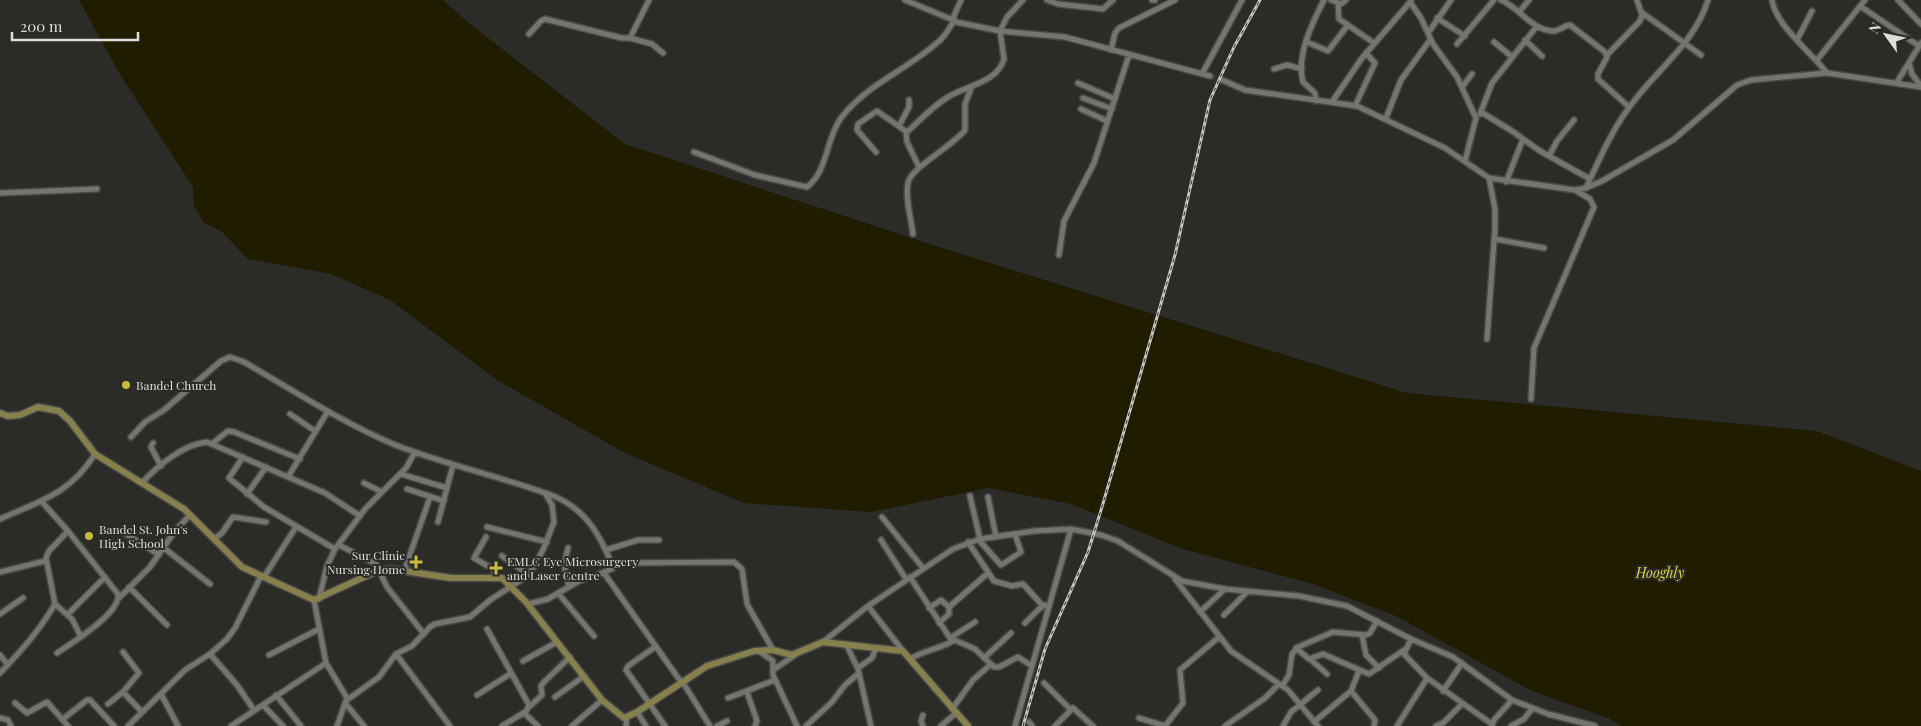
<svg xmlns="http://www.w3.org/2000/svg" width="1921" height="726" viewBox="0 0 1921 726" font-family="'Playfair Display',serif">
<rect width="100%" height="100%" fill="#2b2b28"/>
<path fill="#1f1c00" d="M79,0H443L470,24L625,144L939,247L1407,393L1817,431L1921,471V726H1622L1610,719L1530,690L1396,616L1313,584L1183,549L1071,504L988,488L871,512L744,503L625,453L497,380L390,300L331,274L248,259L221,231L204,223L194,206L193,187L118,71Z"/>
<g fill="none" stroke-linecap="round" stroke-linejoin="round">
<path stroke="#464643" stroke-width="5" stroke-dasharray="5 2.5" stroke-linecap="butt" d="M1210,76L1222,80"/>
<defs>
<path id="minor" d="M905,0L953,20
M961,0L953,18L956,22L1000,31L1065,37L1210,76
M1047,0L1058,4L1103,9L1113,0
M1152,0H1155
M1331,0L1341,4L1346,0
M1501,0C1520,8 1530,29 1552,31C1559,32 1564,25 1570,25L1605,52L1607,57L1598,74V79L1629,107
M1772,0C1776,26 1811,52 1827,73
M1898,0L1921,24
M1410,2L1421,18L1433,44L1457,77L1476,118L1465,161
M1338,3L1339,19L1374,43
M1860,6L1919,46
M1519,12L1529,0
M1641,12L1701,55
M1437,18L1465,36
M1428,33L1451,0
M529,34L541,21L545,19L622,38H630L649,0
M630,38L652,44L663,53
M1525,40L1542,56
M1797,40L1812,11
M1307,42L1328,51L1348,25
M1494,42L1511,56
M1457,44L1494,0
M1111,50L1115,33L1119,28L1175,0
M1607,55L1640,21L1642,15L1637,0
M1817,60L1865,0
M1909,63L1912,74L1921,86
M1274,69L1287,65L1302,69
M1202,74L1242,0
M1222,80L1245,90L1357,106L1445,148L1489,178L1575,190L1586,188L1602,181L1673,140L1737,85L1751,80L1827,73L1921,87
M1897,82L1921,43
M1078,83L1115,99
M1462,87L1472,74
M1083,98L1112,109
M1316,101L1315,93L1303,82C1296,56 1312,23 1324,0
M1332,102L1362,58L1411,1
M1355,106L1375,63L1366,53
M1081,109L1107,121
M1481,112L1512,131L1540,151L1590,179
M1480,114L1492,83L1537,26
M1386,118L1401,80L1430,40
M899,126L909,107V100
M906,132L907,142L919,167
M694,152L755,175L807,187C828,171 826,138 841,118C867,84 907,70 938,42C945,37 949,28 954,21
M876,152L857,130L858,124L877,111L907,132C920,120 933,106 948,97C967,85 997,83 1004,59L1000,31L1007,17L1023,0
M1549,156L1557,141L1574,120
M1506,182L1523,139
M1586,188C1600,158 1613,127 1634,101C1660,67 1695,42 1708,0
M0,193L97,189
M913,234C911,218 905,198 908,183C910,168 953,146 965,130V104L972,86
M1495,239L1544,248
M1059,255L1064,221L1094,163L1129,55
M1487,339L1495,228V209L1489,178
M1531,399L1534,348L1594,207L1590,199L1575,190
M290,414L315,431
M131,437L145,422L164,410L221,361L230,357L244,362C293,390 341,422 393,444C443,464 495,475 545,493L552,505L554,522L543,550L529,575L490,600L470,617L435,624L430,627L412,646L396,654L379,677L347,700
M153,443L151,447L161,466
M213,443L228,431L234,432L300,459
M243,457L229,478L264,507L335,549
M401,474L447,488
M288,477L328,411
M143,482C157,466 184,444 207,442L325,493L360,516
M364,483L382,492
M407,489L444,501
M546,493C584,506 599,532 613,567
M247,494L266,467
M970,496L980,539
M988,497L996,537
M42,502L68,531L118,594C121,613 72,643 57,653
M882,517L923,568
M0,519C40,501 70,494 95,454
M438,522L453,465
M487,527L547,542
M123,532L159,555
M486,537L474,558L493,569L496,576
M214,539L222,533L233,517L266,522
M978,539L1001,565L1021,552L1015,534
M881,540L906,579
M968,542L994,581L1012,586L1023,584L1043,606
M339,545L376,564L387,587L424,634
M164,548L210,584
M568,548L564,564L569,586
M606,550L638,540H659
M502,556L529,575
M405,569L430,497
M0,572L45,561
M604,573L681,682
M264,577L296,527
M910,577L950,638L975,649L994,667H999L1018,657L1032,666
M1175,579L1231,651L1288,690L1318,726
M129,587L167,625
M558,593L594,636
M119,598L150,567L175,531L190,515
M319,599L327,566L335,549L365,509L406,468L415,452
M314,600L326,663L347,698L337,726
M55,604L72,619L81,637
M528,604L548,599L579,581L598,575L624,563L734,562L742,569L747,604L773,650
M868,606L903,651
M949,607L988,573
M929,608L941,600L949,607V614L939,623
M1200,612L1225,589
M0,614L23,598
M68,614L105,577
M1224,615L1247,592
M1025,623L1040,608L1045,605
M487,629L529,705L525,714L538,726
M1362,635L1366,655L1379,668
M950,638L975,622
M823,642L868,606L953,549L980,539L1034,531L1071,529L1101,535L1118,541L1182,581L1225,589L1299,596L1347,606L1411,639L1453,657L1512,700L1548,714L1595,726
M847,646L858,669L871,726
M655,647L628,666L626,670L665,726
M1296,648L1309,659L1323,654L1369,674L1404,650
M759,651L773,661V675L797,726
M210,654L237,685L254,710
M396,654L450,726
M0,655L8,665
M269,655L319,629
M912,658C925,650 939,649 953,641
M984,658L1011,633
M1310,659L1327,674
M523,661L557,642
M858,668L872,658L876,648
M773,670L795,655
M0,673C22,650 39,631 55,604L46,558L49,551L68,531
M1427,678L1492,724
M682,681L710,726
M1044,683L1070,709
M1282,686L1289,675L1292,654L1298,647L1333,632L1366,635L1370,633L1377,621
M1351,691L1375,720L1374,726
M1443,691L1462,663
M123,692L142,712
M747,692L757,721L755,726
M161,694L178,726
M276,695L301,726
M477,695L510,674
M555,697L584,676
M728,698L775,680
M15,703L27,713L47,702L68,726
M108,704L123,692L139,673L123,652
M346,704L364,726
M263,705L283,726
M530,706L542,695L541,686L544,682L570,657
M952,709L973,680L990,665
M637,712L646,726
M923,715L921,721L923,726
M0,718L8,720L11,726
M1139,718L1165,726
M63,719L87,700H90L114,726
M1029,722L1032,726
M1314,722L1351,691L1359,671
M128,726L185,670L210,654L227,639L235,628L261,576
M231,726L326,663
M502,726L525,712
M572,726L602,700
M626,726L627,717
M717,726L727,721
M806,726L832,702L845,685L859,673
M941,726L956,713
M1015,726L1071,529
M1055,726L1073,708L1093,726
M1165,726L1183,703L1180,670L1219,637
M1225,726L1265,698L1279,684
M1283,726L1291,712L1318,690
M1397,726L1426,680V677L1404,654L1411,639
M1436,726L1443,723L1461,705
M1492,726L1494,720L1512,700
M1511,726L1524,719L1532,709"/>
<path id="major" d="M0,413L8,416L20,415L38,407L59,411L70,421L95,454L184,509L242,567L314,600L377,571L391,569L451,578H502L526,602L602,700L624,718L637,712L707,666L754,651L773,650L792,655L823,642L903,651L968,726"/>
</defs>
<use href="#minor" stroke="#494846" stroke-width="8"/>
<use href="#major" stroke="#494846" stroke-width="9"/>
<use href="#minor" stroke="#747471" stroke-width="5"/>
<use href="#major" stroke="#86814c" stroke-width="6"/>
<defs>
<path id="rail" d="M1023,726L1045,649L1088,552L1102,507L1175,255L1210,100L1234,47L1260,0"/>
</defs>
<use href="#rail" stroke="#c5c5c2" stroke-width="3"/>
<use href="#rail" stroke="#2b2b28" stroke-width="1" stroke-dasharray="4" stroke-linecap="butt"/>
</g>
<g fill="#c6bb3c" stroke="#2b2b28" stroke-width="2">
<circle cx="126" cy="385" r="5"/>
<circle cx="89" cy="536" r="5"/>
<path d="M413.5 554.5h5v5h5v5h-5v5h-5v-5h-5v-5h5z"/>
<path d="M493.5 560.5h5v5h5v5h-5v5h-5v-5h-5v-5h5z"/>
</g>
<g text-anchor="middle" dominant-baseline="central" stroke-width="4" stroke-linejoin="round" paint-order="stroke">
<g font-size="12" fill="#dededb" stroke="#2b2b28" text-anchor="start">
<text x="136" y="385">Bandel Church</text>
<text x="99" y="529">Bandel St. John's<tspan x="99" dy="14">High School</tspan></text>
<text x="405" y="555" text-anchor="end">Sur Clinic<tspan x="405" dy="14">Nursing Home</tspan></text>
<text x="507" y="561">EMLC Eye Microsurgery<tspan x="507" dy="14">and Laser Centre</tspan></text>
</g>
<g font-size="14" font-style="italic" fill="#ded242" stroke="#2b2b28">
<text x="1660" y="572">Hooghly</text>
</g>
</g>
<g transform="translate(1886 35) rotate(303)" stroke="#2b2b28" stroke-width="4" paint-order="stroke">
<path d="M0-4L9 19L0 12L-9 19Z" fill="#dededb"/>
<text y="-8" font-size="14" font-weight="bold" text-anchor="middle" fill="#dededb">N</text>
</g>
<path d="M12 32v8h126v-8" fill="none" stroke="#dededb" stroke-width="2.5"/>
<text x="20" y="32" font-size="15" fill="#dededb" stroke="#2b2b28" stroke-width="4" paint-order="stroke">200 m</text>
</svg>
